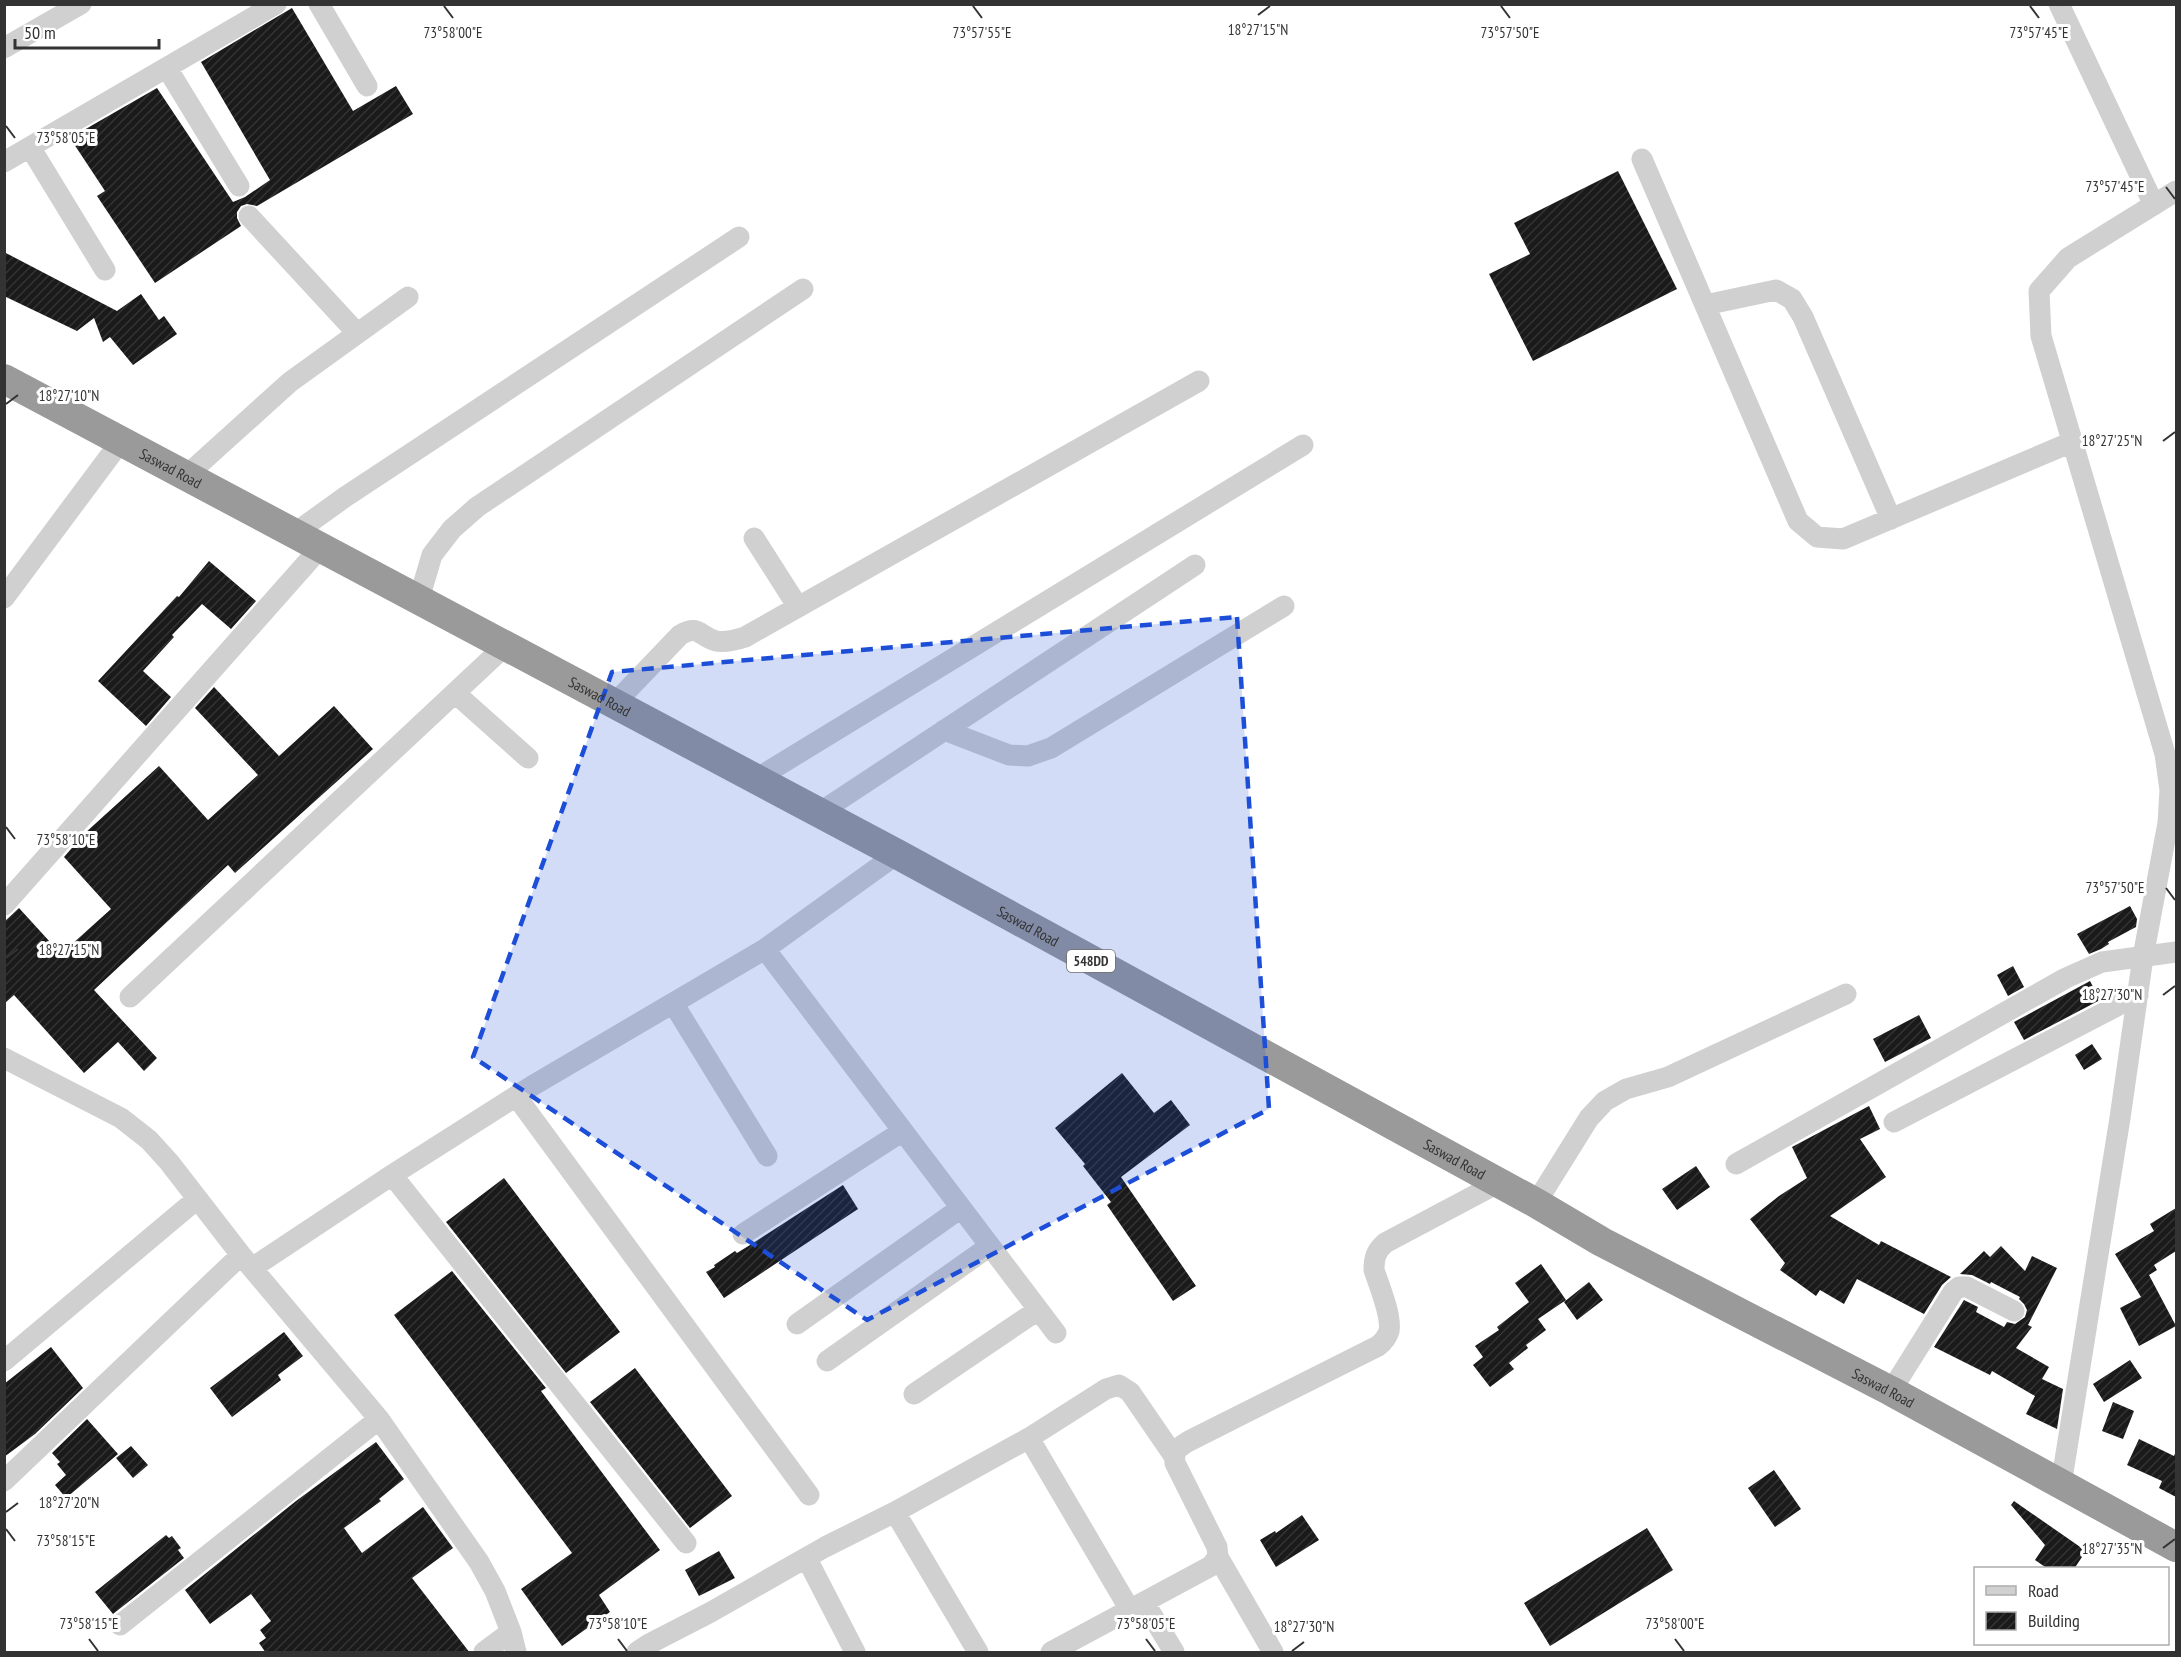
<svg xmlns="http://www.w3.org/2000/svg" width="2181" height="1657" viewBox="0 0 2181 1657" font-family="'PT Sans Narrow',sans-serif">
<defs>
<pattern id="building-hatch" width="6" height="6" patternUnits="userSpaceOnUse" patternTransform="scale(1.5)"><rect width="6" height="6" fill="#1a1a1a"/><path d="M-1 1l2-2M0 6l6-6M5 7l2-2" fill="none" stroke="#333"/></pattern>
</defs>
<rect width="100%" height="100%" fill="#fff"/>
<path fill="url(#building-hatch)" d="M292,8L353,111L396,86L413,114L257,206L247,204L241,206L237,212V218L241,226L155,283L97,196L105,191L70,138L157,88L233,202L245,197L270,180L201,62Z
M1618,171L1677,289L1533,361L1489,274L1530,254L1514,223Z
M4,252L117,311L141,294L159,320L164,316L177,334L133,365L110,337L103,342L94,318L77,331L4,296Z
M209,561L256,601L231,629L202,604L172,635L174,637L143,671L171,697L146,726L98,681L177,596L179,597Z
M214,687L279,756L334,706L373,749L235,873L228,865L94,990L157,1058L144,1071L118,1042L84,1073L14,995L4,1004V922L19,908L61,954L111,909L64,857L85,833L159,766L208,820L258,775L195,708Z
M2130,906L2137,919L2136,927L2108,942L2109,944L2101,949L2089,954L2077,934Z
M2013,966L2024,987L2008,996L1997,975Z
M2090,981L2100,1000L2024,1040L2014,1022Z
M1919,1015L1931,1038L1885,1062L1873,1039Z
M2092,1044L2102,1059L2084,1070L2075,1055Z
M1122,1073L1154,1113L1171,1100L1190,1125L1121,1177L1196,1286L1173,1301L1107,1205L1111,1202L1083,1166L1085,1164L1055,1128Z
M1869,1106L1880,1129L1860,1139L1886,1177L1830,1216L1879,1245L1881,1241L1951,1277L1942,1285L1924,1314L1857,1279L1844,1304L1820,1290L1816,1296L1780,1270L1785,1263L1750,1219L1779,1196L1807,1178L1792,1147Z
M1696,1166L1710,1187L1677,1210L1662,1189Z
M504,1178L620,1332L566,1373L446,1222Z
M843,1185L858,1209L724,1298L706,1272L715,1267L714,1265L735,1251L737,1253L750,1245Z
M2176,1208V1251L2154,1265L2157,1270L2149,1275L2176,1326L2139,1346L2120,1308L2141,1297L2115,1254L2154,1231L2150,1224Z
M2001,1246L2025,1271L2032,1256L2057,1268L2028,1325L2032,1327L2016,1348L2049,1367L2042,1379L2063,1389L2057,1429L2026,1414L2035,1396L1992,1371L1990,1375L1934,1347L1964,1300L1978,1307L1976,1312L2004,1327L2007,1322L2015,1324L2025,1317L2027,1310L2024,1304L2019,1299L2020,1297L1991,1282L1990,1284L1972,1275L1960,1274L1984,1251L1990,1257Z
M1541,1264L1566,1300L1538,1319L1546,1330L1526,1345L1528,1348L1509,1363L1514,1369L1490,1387L1473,1365L1483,1357L1475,1346L1499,1330L1497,1327L1529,1302L1515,1283Z
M452,1271L546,1388L541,1391L660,1550L599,1595L610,1612L562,1646L521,1589L572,1553L394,1315Z
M1589,1282L1603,1300L1577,1320L1564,1302Z
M284,1332L303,1356L278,1375L281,1380L232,1417L210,1388Z
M51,1347L83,1388L35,1434L4,1457V1384Z
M2130,1360L2142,1378L2104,1402L2093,1384Z
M635,1368L732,1496L690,1528L590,1402Z
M2113,1402L2134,1411L2123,1439L2102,1431Z
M87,1419L118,1454L66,1498L55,1485L66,1475L57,1464L60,1462L52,1453Z
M2139,1439L2174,1456L2176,1451V1497L2159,1488L2162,1481L2127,1465Z
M376,1442L404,1479L379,1499L381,1501L344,1528L362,1553L423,1507L453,1548L412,1578L470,1653H266L259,1643L266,1638L260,1630L271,1621L251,1594L210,1624L185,1590L296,1501Z
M131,1446L148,1465L133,1478L116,1458Z
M1774,1470L1801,1509L1775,1527L1748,1488Z
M2014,1501L2086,1551L2074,1569H2048L2035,1560L2045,1545L2011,1505Z
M1302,1515L1319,1540L1276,1567L1260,1540L1275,1531L1276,1533Z
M1647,1528L1673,1570L1550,1646L1524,1603Z
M166,1535L169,1538L172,1536L181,1548L178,1550L184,1558L113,1614L95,1592Z
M719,1551L735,1578L699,1596L685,1570Z"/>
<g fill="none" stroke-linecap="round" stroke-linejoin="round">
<path stroke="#d0d0d0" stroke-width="21" d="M319,4L367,86
M2059,4L2154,205
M4,48L81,4
M167,68L239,186
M30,147L105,270
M1642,159L1798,521L1817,537L1843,539L2072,442
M4,162L276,4
M249,216L357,333
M1705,305L1776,290L1792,299L1803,317L1891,519
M187,475L290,382L408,297
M295,533L345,497L739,237
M754,538L798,607
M4,598L121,441
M419,599L432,555L452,529L477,507L803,289
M455,693L528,758
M615,703L680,635C699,624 699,636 716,641C726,643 736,640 745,637L1199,381
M944,730L1009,755L1028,756L1051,748L1284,606
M756,779L1303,445
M819,813L1195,565
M4,905L321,547
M765,949L1056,1333
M130,997L506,645
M673,1003L767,1156
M4,1058L121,1118L149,1140L169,1162L241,1255L379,1419L479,1562L495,1591L511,1632L516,1652
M516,1096L809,1495
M1894,1122L2138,995
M1736,1164L2066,978L2102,962L2176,952
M392,1175L686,1543
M1536,1203L1589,1118L1605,1101L1626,1089L1668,1077L1846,994
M743,1234L903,1131
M252,1268L392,1175L532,1086L765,949L897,854
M797,1324L961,1208
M4,1361L197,1199
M827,1361L990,1246
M1891,1391L1953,1292L1959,1287H1967L2014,1311
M914,1394L1038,1310
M1029,1438L1130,1610
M4,1481L241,1255
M2061,1485L2120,1118L2143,957L2168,823L2170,790L2165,754L2041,336L2039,291L2068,258L2176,191
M895,1512L978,1652
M1218,1557L1273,1652
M807,1559L855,1652
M1144,1602L1174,1652
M120,1625L379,1419
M484,1652L511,1632
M637,1652L649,1644L711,1612L825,1547L895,1512L1029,1438L1106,1389L1119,1385L1130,1392L1174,1456
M1051,1652L1211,1566L1218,1557L1217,1547L1175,1463C1173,1450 1179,1447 1189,1441L1378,1346C1383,1342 1387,1338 1389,1331C1392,1316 1379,1285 1374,1270C1374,1258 1376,1251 1385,1243L1498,1183"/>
<path stroke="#9a9a9a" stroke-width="30" id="s1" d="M4,379L897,854L1536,1203L1602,1242L1891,1391L2176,1547"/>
</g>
<path fill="#1d4ed8" fill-opacity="0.2" stroke="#1d4ed8" stroke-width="4.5" stroke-dasharray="12 8" stroke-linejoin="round" d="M1237,617L1269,1109L867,1320L473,1057L612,672Z"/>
<path fill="none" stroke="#333" stroke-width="2" d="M444,6L453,18M973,6L982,18M1501,6L1510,18M2030,6L2039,18M1258,15L1270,6M6,126L15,138M2166,187L2175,199M6,404L18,395M2163,441L2175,432M6,827L15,839M2166,888L2175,900M6,958L18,949M2163,995L2175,986M6,1512L18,1503M6,1529L15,1541M2163,1548L2175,1539M89,1639L98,1651M618,1639L627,1651M1146,1639L1155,1651M1675,1639L1684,1651M1292,1651L1304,1642"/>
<g text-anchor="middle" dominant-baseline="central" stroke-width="6" stroke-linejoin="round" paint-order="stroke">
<rect fill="#fff" stroke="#707070" stroke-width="1.5" x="1067" y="950" width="48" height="22" rx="4.5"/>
<g font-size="14" font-weight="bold" fill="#333">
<text x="1091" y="961">548DD</text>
</g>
<g font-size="15" fill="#333" stroke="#fff">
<text stroke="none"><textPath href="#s1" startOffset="189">Saswad Road</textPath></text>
<text stroke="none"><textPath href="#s1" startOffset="675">Saswad Road</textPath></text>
<text stroke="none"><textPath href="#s1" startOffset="1161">Saswad Road</textPath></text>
<text stroke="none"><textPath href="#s1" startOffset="1647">Saswad Road</textPath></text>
<text stroke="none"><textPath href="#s1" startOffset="2133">Saswad Road</textPath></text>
</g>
</g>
<g font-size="15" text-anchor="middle" fill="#333" stroke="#fff" stroke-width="6" stroke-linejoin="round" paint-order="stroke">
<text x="1258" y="35">18°27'15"N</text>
<text x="453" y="38">73°58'00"E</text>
<text x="982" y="38">73°57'55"E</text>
<text x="2039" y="38">73°57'45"E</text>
<text x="1510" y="38">73°57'50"E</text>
<text x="66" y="143">73°58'05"E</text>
<text x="2115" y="192">73°57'45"E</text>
<text x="69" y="401">18°27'10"N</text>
<text x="2112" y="446">18°27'25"N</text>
<text x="66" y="845">73°58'10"E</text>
<text x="2115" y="893">73°57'50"E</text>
<text x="69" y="955">18°27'15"N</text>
<text x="2112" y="1000">18°27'30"N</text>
<text x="69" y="1508">18°27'20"N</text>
<text x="66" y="1546">73°58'15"E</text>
<text x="2112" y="1554">18°27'35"N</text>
<text x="89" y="1629">73°58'15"E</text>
<text x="618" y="1629">73°58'10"E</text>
<text x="1146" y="1629">73°58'05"E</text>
<text x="1675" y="1629">73°58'00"E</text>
<text x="1304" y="1632">18°27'30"N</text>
</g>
<rect width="2181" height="1657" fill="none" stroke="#333333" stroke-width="12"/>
<rect x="1974" y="1567" width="195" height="78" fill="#ffffff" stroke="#adadad" stroke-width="1.5"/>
<rect x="1986" y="1586" width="30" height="9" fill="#d0d0d0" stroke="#adadad" stroke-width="1.5"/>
<text x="2028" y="1597" font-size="18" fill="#333333">Road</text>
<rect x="1986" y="1612" width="30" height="18" fill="url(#building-hatch)" stroke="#adadad" stroke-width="1.5"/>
<text x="2028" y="1627" font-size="18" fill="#333333">Building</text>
<path d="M15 39v9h144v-9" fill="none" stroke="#333333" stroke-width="3"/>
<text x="24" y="39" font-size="18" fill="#333333" stroke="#ffffff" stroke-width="4.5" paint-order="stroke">50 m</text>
</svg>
